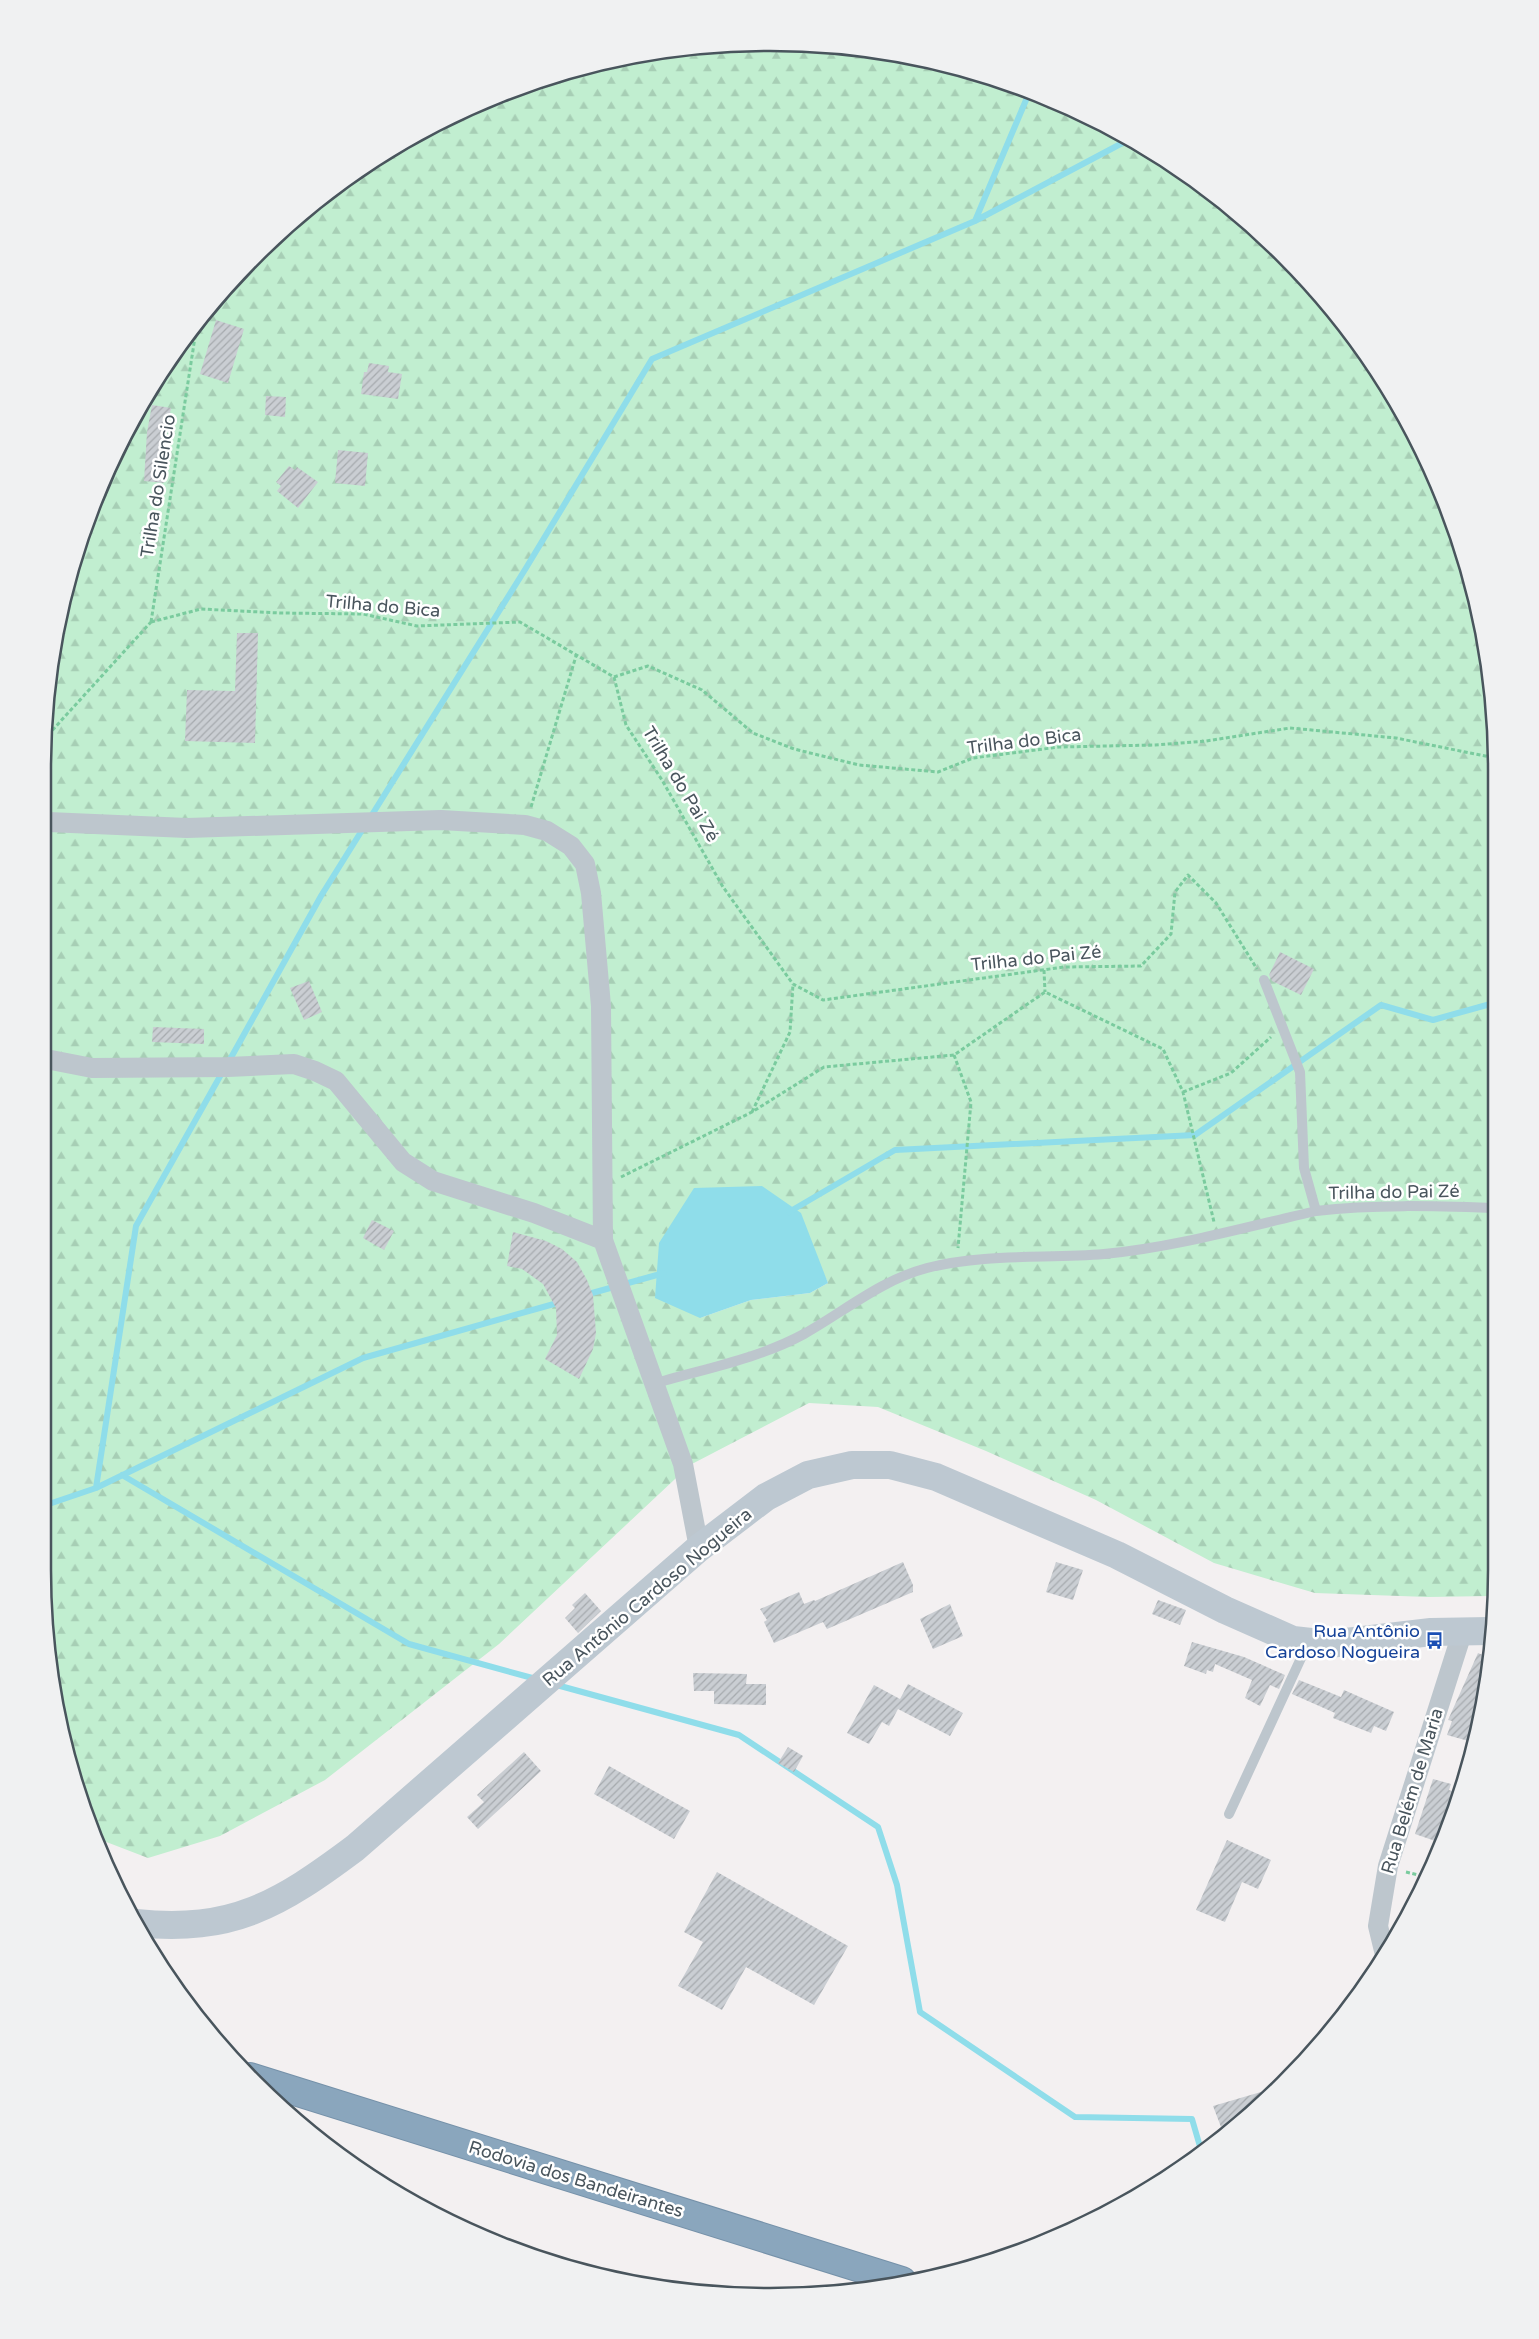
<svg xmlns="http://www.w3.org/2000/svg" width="1539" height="2339" viewBox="0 0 1539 2339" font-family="'Varela Round',sans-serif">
<defs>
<pattern id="forest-firs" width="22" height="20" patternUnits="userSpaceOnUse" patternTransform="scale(1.25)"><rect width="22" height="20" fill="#c1eed0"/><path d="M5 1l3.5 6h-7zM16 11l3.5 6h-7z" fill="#a7ceb5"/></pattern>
<pattern id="building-hatch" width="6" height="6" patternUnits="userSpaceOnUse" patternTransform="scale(1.25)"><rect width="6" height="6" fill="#caced3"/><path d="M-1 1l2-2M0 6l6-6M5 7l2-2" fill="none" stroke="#a6aaae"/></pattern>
</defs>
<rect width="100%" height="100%" fill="#f3f0f1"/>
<path fill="url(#forest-firs)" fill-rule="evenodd" d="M722,44L865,49L1003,81L1133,140L1249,223L1346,327L1422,448L1472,582L1495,722L1491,1596L1428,1597L1315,1593L1214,1563L1096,1500L986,1451L878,1407L809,1403L690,1465L499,1644L325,1780L220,1836L148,1858L96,1838L81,1803L49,1665L43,1570L49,674L67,581L117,448L165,365L223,290L327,193L448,117L582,67ZM816,1256L828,1283L810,1293L751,1300L700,1318Z"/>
<path fill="#8fddea" d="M762,1186L801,1213L828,1283L810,1293L751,1300L700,1318L655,1298L659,1243L694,1188Z"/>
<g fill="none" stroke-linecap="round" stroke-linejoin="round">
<path stroke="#8fddea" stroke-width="6" d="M975,221L1029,93
M370,818L526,568L652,359L975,221L1130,139
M228,1063L321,896L364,827
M789,1212L895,1150L1195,1135L1381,1005L1433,1020L1494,1003
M585,1295L664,1273
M122,1475L409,1644L536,1679
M96,1488L136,1226L223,1071
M43,1506L96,1488L363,1358L561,1302
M553,1684L739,1735L878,1827L897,1885L920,2012L1075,2117L1192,2119L1201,2150"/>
</g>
<path fill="url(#building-hatch)" d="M216,320L244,329L228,383L200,374Z
M369,363L389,366L388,372L402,374L398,399L361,394L364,372H367Z
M266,396L286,397L285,417L265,415Z
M152,405L171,408L163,454L166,455L164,483L144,481L147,432Z
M338,450L368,453L365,486L335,483Z
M289,466L295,470L297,467L318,482L298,508L277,491L281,486L276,482Z
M237,633H258L255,743L185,741L187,690L235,691Z
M1280,952L1314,969L1301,995L1272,981L1269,975Z
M309,981L322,1012L304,1020L290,988Z
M153,1027L204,1029V1044L152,1042Z
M372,1220L394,1231L384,1250L363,1238Z
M513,1232L546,1241L562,1249L577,1262L587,1280L593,1295L596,1333L593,1349L579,1379L545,1359L557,1335L556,1308L543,1284L522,1269L507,1266Z
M903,1562L913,1585V1592L827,1629L823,1622L774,1643L764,1622L767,1620L760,1609L799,1592L804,1604L814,1600L815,1601Z
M1056,1562L1083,1570L1073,1600L1046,1592Z
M585,1593L601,1611L578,1633L565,1618L575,1608L572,1605Z
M1158,1600L1186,1610L1180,1625L1152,1614Z
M950,1604L963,1636L933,1649L920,1619Z
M1192,1642L1244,1657L1285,1675L1279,1689L1270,1685L1260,1706L1245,1698L1252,1680L1215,1664L1213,1672L1207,1670L1206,1674L1184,1666Z
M1478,1653L1490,1658V1665L1472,1742L1447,1735L1452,1721L1448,1720Z
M693,1673L747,1674L746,1684H766V1705L714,1704V1691H694Z
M1299,1680L1341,1697L1344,1690L1394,1712L1386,1731L1374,1726L1371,1733L1333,1718L1335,1713L1292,1694Z
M908,1684L963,1713L950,1736L898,1709L889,1726L882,1722L869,1744L847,1733L874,1685L900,1699Z
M788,1747L803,1756L794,1772L778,1763Z
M524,1752L541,1771L478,1829L467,1817L484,1802L477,1795Z
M609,1766L690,1811L674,1839L594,1794Z
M1433,1779L1451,1784L1449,1790L1460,1794L1441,1843L1415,1834Z
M1227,1840L1271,1860L1258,1889L1242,1882L1225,1922L1196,1910Z
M717,1872L848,1946L814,2005L746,1967L722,2010L678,1986L703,1942L684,1932Z
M1278,2087L1239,2123L1237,2119L1221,2127L1213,2106Z"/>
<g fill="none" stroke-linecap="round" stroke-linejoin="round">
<defs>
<path id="motorway" d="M250,2077L902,2281"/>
</defs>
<use href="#motorway" stroke="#7591a9" stroke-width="30"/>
<path stroke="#7acb9e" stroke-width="3" stroke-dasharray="4 2.5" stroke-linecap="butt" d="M151,622L201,609L280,613L363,614L417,626L520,622L614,677L648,666L702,690L753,733L794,749L859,765L938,772L973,758L1059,747L1155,745L1206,741L1290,728L1396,738L1495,758
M151,622L197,324
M614,677L626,725L662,780L723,887L793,984L823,1000L1064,967L1141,966L1171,934L1175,892L1188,875L1216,903L1257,969
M48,735L151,622
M531,807L576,656
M1044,970L1045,992
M954,1055L971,1102L958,1248
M1183,1092L1231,1073L1271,1037
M752,1112L790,1032L793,984
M621,1177L752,1112L824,1067L954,1055L1045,992L1163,1049L1183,1092L1214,1222
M1406,1872L1427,1877"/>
<path stroke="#bdc6cd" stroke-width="10" d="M1264,980L1300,1072L1304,1168L1316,1211
M653,1384C703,1369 758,1359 804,1334C845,1311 881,1280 927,1268C984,1253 1046,1259 1104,1254C1176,1247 1246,1227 1316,1211C1374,1204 1434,1206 1493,1208
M1229,1814L1308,1643"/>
<path stroke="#bdc6cd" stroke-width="20" d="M48,822L187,828L441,820L525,825L547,831L571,846L585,864L591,893L601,1006L603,1240L683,1464L699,1548
M46,1059L92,1068L228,1067L294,1064L315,1071L336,1081L403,1162L433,1181L534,1213L603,1240
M1385,1955L1378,1926L1388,1866L1463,1630"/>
<path stroke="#bdc8d1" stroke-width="28" d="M136,1923C233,1933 280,1904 355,1848L699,1548L766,1497L808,1475L852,1465H890L936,1477L1117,1555L1225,1610L1293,1640L1329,1644L1431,1632L1490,1631"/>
<use href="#motorway" stroke="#8aa6bd" stroke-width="28"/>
</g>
<defs>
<symbol id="bus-bare" viewBox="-9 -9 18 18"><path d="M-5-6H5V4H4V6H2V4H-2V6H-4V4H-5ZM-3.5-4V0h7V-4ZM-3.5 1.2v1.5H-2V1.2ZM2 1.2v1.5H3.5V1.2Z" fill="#1a4fb4" stroke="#fff" stroke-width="2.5" paint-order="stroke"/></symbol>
</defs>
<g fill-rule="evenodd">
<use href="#bus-bare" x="1422" y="1628" width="25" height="25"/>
</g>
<g text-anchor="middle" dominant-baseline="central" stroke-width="5" stroke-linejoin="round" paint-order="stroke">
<g font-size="18" fill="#49555d" stroke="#fff">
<text transform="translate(158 486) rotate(-81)">Trilha do Silencio</text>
<text transform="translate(383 606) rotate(5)">Trilha do Bica</text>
<text transform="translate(1024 741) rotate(-7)">Trilha do Bica</text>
<text transform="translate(681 784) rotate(59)">Trilha do Pai Zé</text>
<text transform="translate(1036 958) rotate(-6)">Trilha do Pai Zé</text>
<text transform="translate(1394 1192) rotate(-1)">Trilha do Pai Zé</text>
<text transform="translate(647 1597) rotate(-40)">Rua Antônio Cardoso Nogueira</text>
<text transform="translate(1412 1791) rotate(-73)">Rua Belém de Maria</text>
<text transform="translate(576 2179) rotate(17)">Rodovia dos Bandeirantes</text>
</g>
<g font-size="18" fill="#164399" stroke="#fff" text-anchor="end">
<text x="1420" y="1631">Rua Antônio<tspan x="1420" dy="21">Cardoso Nogueira</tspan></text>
</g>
</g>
<path d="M0 0H1539V2339H0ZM769 51H770A718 718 0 0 1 1488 769V1570A718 718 0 0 1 770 2288H769A718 718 0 0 1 51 1570V769A718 718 0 0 1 769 51Z" fill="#f0f1f2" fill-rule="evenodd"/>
<path fill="none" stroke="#49555d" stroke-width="2.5" d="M769 51H770A718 718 0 0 1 1488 769V1570A718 718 0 0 1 770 2288H769A718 718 0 0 1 51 1570V769A718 718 0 0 1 769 51Z"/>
</svg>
